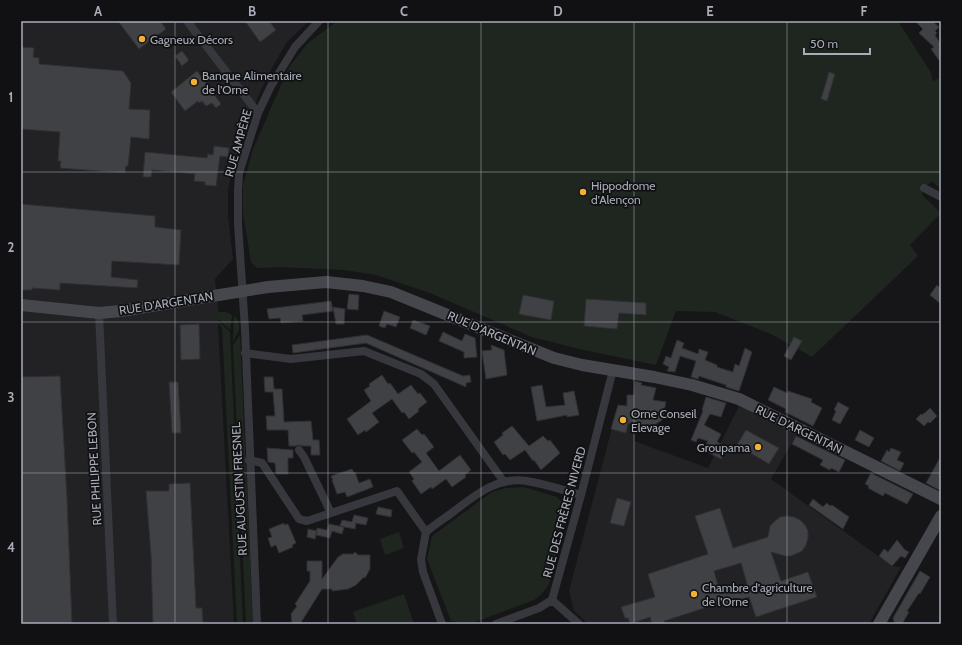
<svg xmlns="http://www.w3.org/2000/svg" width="962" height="645" viewBox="0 0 962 645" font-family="Cabin,sans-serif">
<rect width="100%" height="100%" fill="#161618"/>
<path fill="#222225" d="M21,21H309L287,42L273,66L260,92L242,140L233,167L228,190V216L233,259L215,279L219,318L218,324L234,624H21Z
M618,405L635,407L634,441L708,468L739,406L797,434L771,479L892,566L901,567L869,624H588L574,611L569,591Z"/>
<path fill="#1e261f" d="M337,21H898L930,71L933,81L941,78V185L938,187L932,181L924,188L922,195L941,213L910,245L918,256L812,357L771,334L715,312L676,311L656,365L579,349L532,337L430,293L376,275L344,270L278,267L257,268L251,262L243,213V185L253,149L289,67L307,44Z
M221,312H226L232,315L230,330L212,313Z
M212,315L230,332L243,624H237L222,328Z
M234,315C243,325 239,332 233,341Z
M240,335L253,624H246L233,345Z
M524,487L557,497L565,506L566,516L549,584L542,594L534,600L470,624L451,621L427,559L432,536L492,492L506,488Z
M399,532L404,548L385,555L380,539Z
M404,594L414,624H357L353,612Z"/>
<path fill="#404145" stroke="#303034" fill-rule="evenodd" d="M118,21H160L166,29L139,49Z
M245,21H269L276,30L260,42Z
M915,21H932L939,27L935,31L937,33L935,35L940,43L941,42V63L931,49L934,47L919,33L923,29Z
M21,47L34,48L33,57L39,58V64L123,71L131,83L129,109L150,110L149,139L131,137L128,166H126L125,173L60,168L61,161H58L60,132L21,129Z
M182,51L188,59V61L182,66L175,56Z
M197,71L221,104L216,108L212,103L206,106L202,101L199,103L198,101L185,111L171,92Z
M829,72L835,74L827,101L821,99Z
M214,146L229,148L228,157L220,156L216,186L205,185V182L194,181L195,174L152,170L151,177H143L145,152L207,158L208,154L213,155Z
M21,204L155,216V227L181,230L179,265L112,261L111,277L138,280L137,288L60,283V290L32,288V290H21Z
M937,285L941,289V304L930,295Z
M349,294L359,295L358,310L347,309Z
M523,295L554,301L551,320L519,314Z
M586,299L646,303V315L619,313L617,329L584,326Z
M331,301L333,311L302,315L303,321L281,323L280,318L269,319L267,309Z
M333,307L345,309L344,324H336Z
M384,311L400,317L396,327L387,324L385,328L379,326Z
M413,320L430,326L426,335L410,328Z
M199,324L200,359L181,360L180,325Z
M443,332L462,341L465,334L475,338L477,357L464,358V352L439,341Z
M367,335L463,376L470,375L471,382L466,383V387L366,343L293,353L292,345Z
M794,337L802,341L791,360L784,356Z
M677,340L684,343L682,348L698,354L699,349L708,352L705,360L717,365V367L733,372L735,364L739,366L745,348L752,352L739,391L726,387V385L699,376L698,379L691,377L696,361L680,356L675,372L667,371L669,367L663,364L666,356L671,358Z
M491,345L504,350L507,375L486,379L482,351L492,350Z
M382,375L388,384L390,383L398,394L411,385L418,394L420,393L427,402L418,409L419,411L409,419L404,412L402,413L392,399L372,413L379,422L366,432L365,430L358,435L347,419L371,401L364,390L370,386L369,384Z
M60,376L67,498L72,624H21V377Z
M264,377H273L274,389H282L284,422L311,421L313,440H319L320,455H311V446H303L299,445L295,446H289L288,430H267L266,416H275L273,392H265Z
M635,381L642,383L641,385L656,388L653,400L666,402L662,420L656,424L655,427L628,423L626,433L611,429L618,405L627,406V395H634Z
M169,382H178L181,433H172Z
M542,385L546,407L565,405L563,393L574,391L579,415L567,417V415L537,421L531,387Z
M774,387L787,393L788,391L812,399L811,402L822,408L813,426L785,412L786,409L768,400Z
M706,397L726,403L721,417L710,414L704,425L721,434L717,442L727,447L721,459L703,450L708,441L698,438L696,442L691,440L703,411L702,410Z
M838,402L849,408L840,424L832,420L836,411L834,410Z
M930,408L937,416L930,423L928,422L924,426L916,419L921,414L922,415L924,413H925Z
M512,426L529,446L543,436L548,441L550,440L560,453L541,470L534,460L533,461L525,450L510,460L505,454L503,455L494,442L503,435L502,433Z
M417,429L422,435L424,434L434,447L426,453L439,471L460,455L471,470L465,475L466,477L452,487L446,479L432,489L431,487L421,494L412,481L414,479L409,472L422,462L414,452L412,453L402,440Z
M746,430L779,448L769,464L737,445Z
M860,430L874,438L869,447L855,440Z
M796,436L845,460L839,472L831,468L830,470L820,465L823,460L792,444Z
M267,448L293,450V458H288V474H276L275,463L268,462Z
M891,448L901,452L897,460L904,463L900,471L881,461L887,450L889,452Z
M941,456V491L926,483Z
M352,469L354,473L355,472L359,483L370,479L373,487L347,497L345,492L337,494L332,480H333L331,476Z
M871,473L913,494L907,504L885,493L883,496L868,488L869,486L865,484Z
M190,483L196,608H202L203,624H153L151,555L146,491H169V484Z
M617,498L631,502L624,526L610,523Z
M813,499L823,507L827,503L830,506L832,505L849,517L843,529L809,505Z
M378,507L392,510L391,517L376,514Z
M720,508L733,548L768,537L770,526L775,521L780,517L787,516L794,517L800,520L805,525L808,531V538L806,545L802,551L791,556H785L771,552L781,581L808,572L817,597L756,617L749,597L718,607L717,604L686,614L664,621L665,624H652L650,617L630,624L628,618H625L621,607L655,597L648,574L708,554L695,516ZM741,563L747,584L720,593L714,571Z
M354,515L368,518L366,525L355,523H356L355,529L340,526L342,520L352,522Z
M284,523V525L288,524L296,543L292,545L293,547L279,553L276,545L271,547L268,538L272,537L269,529Z
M329,524L344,527L342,534L332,531L330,538L316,535L317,528L327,530Z
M308,529L317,531L315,539L307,537Z
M897,540L905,550L909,552L905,558L901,556L892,566L879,556L884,549L888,552Z
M355,552L358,555H370V569L365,578L364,577L356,585L348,589L332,591V589H322L300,624H292L291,614L297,606L295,604L310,581V571H307V561H322V579L338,557L343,554H353Z
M920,571L930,577L920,594L919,593L907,611L909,612L902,624H895L893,618Z"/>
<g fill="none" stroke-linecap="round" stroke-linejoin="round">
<path stroke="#37383d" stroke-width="8" d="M187,21L258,113
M924,188L941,197
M99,313L113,624
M245,353L291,359L364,351L421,374L434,384L504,482
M299,450L304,457L331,513
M249,460L262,463L299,519L307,521L397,491L426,532
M426,532C435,524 444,519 453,512C475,495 498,476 527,481C545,484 563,490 581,495
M426,532L421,559L423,572L442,624
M552,600L579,624
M257,624L245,329L238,224V191L239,173L258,113L271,86L295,47L319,21
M496,624L539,608L552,600L581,495L613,370"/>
<path stroke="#45474d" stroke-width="12" d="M21,305L99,313L121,311L268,287L326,282L363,286L391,292L554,358L582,365L654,377L692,385L739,399L941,499
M879,624L941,516"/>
</g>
<path fill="none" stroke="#a8adb8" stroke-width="1" stroke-opacity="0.55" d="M175,21V624M328,21V624M481,21V624M634,21V624M787,21V624M21,172H941M21,322H941M21,473H941"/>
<g fill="#f2b134" stroke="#111113" stroke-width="1.5">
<circle cx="142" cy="39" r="4"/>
<circle cx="194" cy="82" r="4"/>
<circle cx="583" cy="192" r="4"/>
<circle cx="623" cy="420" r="4"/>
<circle cx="758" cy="447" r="4"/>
<circle cx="694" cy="594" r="4"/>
</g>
<g text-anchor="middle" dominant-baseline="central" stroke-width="3.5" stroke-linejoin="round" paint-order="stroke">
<g font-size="12" fill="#a8adb8" stroke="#111113" text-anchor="start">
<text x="150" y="39">Gagneux Décors</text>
<text x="202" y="75">Banque Alimentaire<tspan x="202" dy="14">de l'Orne</tspan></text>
<text x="591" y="185">Hippodrome<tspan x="591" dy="14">d'Alençon</tspan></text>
<text x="631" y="413">Orne Conseil<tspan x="631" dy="14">Elevage</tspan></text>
<text x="750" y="447" text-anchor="end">Groupama</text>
<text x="702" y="587">Chambre d'agriculture<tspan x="702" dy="14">de l'Orne</tspan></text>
</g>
<g font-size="12" fill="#a8adb8" stroke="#111113">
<text transform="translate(238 143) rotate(-74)">RUE AMPÈRE</text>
<text transform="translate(166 303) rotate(-9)">RUE D'ARGENTAN</text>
<text transform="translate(492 333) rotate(23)">RUE D'ARGENTAN</text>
<text transform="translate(799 429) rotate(26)">RUE D'ARGENTAN</text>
<text transform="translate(94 469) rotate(-93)">RUE PHILIPPE LEBON</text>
<text transform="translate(239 489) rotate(-93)">RUE AUGUSTIN FRESNEL</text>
<text transform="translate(564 512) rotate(-75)">RUE DES FRÈRES NIVERD</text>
</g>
</g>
<rect width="962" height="645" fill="none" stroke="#111113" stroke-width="44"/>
<path d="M804 48v6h66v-6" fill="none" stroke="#a8adb8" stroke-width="2"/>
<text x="810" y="48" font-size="12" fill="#a8adb8" stroke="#111113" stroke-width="3" paint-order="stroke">50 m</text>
<rect x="22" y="22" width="918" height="601" fill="none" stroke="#a8adb8" stroke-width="1.5"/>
<g font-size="13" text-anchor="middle" font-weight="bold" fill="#a8adb8">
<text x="98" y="16">A</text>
<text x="252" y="16">B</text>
<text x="404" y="16">C</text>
<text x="558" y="16">D</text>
<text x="710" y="16">E</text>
<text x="864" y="16">F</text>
<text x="11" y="102">1</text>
<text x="11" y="252">2</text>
<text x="11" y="402">3</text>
<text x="11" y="552">4</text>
</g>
</svg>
